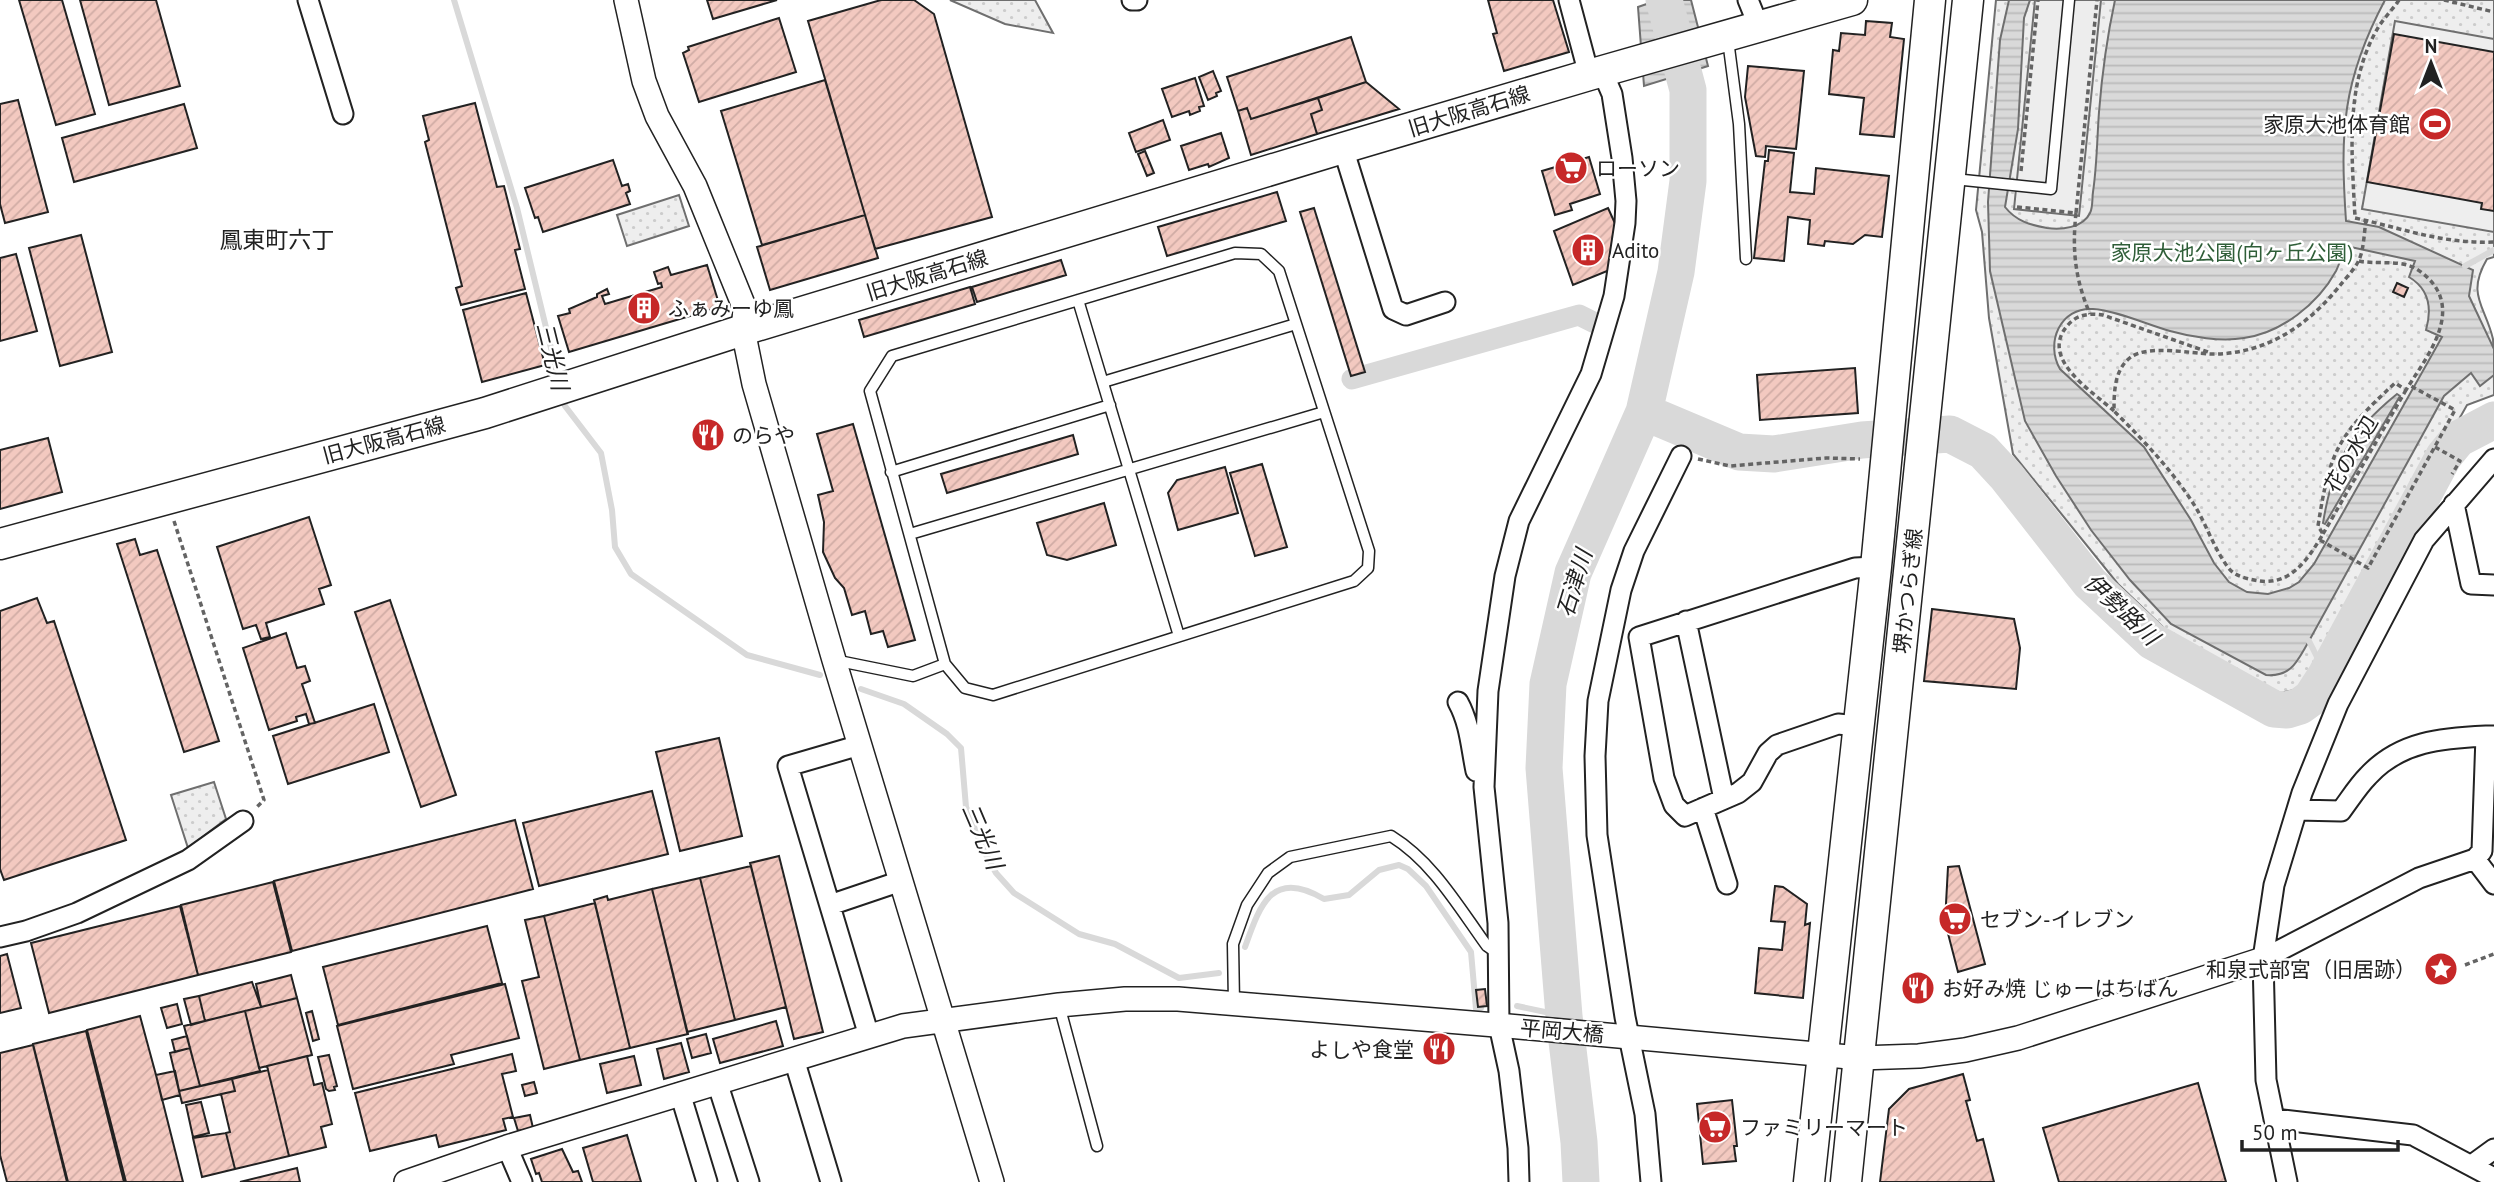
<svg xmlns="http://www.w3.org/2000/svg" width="2494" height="1182" viewBox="0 0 2494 1182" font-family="'PT Sans','Noto Sans JP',sans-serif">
<defs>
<pattern id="grass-dots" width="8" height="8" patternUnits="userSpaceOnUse" patternTransform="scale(1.75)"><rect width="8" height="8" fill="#eee"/><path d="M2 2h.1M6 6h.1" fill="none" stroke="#ccc" stroke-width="1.8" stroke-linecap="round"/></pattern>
<pattern id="water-rules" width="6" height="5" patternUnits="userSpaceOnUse" patternTransform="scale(1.75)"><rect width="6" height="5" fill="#d9d9d9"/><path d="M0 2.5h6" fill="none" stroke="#bababa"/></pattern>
<pattern id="building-hatch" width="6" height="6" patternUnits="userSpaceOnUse" patternTransform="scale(1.75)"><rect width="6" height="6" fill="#f3c9c0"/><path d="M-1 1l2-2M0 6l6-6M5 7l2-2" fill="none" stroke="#d0aca5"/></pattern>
</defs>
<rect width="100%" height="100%" fill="#fff"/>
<path fill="url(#grass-dots)" stroke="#6f6f6f" stroke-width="2" d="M950,0H1035L1053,33L1005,24Z
M1996,0H2494V257L2487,259C2466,295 2485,305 2493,339C2494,355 2494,378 2494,395L2467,405L2335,641L2307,683L2294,690L2281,693L2260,685L2166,630L2118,584L2013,454L1989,318L1982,232L1976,210Z
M679,195L689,226L627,246L617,215Z
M214,782L226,819L188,848L171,795Z"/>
<path fill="#eee" stroke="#6f6f6f" stroke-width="2" d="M2395,21L2494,39V232L2362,209Z"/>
<path fill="#ededed" stroke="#6f6f6f" stroke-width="2" d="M2035,0H2101L2079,216L2014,209Z"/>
<path fill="url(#water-rules)" stroke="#6f6f6f" stroke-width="2" fill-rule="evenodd" d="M1658,0H1691L1708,66L1644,86L1638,7Z
M2009,0H2030L2024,18L2018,129L2005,207C2016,221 2030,225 2047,228C2061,230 2083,228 2090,213C2093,208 2092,198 2093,192C2097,165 2097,139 2099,112C2102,74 2107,37 2115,0H2385C2342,81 2340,132 2346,221L2379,227L2473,270L2469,296L2494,349V375L2480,386L2471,373L2444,396L2309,641C2297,661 2292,677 2266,675L2171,624L2130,580L2091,530L2056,476L2025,421L1990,271L1988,202L2000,40ZM2346,246L2415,261L2409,277C2429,289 2432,309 2426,330L2442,337L2314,564L2299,582L2289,588L2268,594L2247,592L2229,582L2214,563L2191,520L2144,447L2060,369C2045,343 2060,307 2093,309C2115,310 2148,325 2170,331C2191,337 2221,342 2244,338C2281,333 2318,304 2336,271C2340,263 2342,254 2346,246Z
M2397,394L2400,396L2325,524L2323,523C2333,462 2349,433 2397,394Z"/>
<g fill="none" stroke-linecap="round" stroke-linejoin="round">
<path stroke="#d9d9d9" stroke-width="6" d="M454,0L517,208L559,381
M2465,266L2494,250
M563,398L565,406L601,453L612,510L615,547L631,574L747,655L820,675
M2309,641L2326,675
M861,689L904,704L947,734L961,748L966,807L983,849L996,873L1014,893L1079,934L1115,944L1179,978L1219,973
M1245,947C1260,905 1272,868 1324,899L1349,895L1379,870L1399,865L1408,869L1426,886L1471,952L1476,1009L1481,1008
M1517,1006L1564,1016"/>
<path stroke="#d9d9d9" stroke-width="21" d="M1352,379L1579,315L1595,323"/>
<path stroke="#d9d9d9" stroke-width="37" d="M1644,412L1739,452L1774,454L1862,440L1950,434L1983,451L2007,477L2090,583L2152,641L2274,709L2287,710L2300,706L2311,698L2326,675L2444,456L2458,439L2494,420
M1581,1182L1579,1142L1564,1016L1544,768L1548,684L1573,573L1644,412L1676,272L1688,181V90L1664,0"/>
</g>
<path fill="url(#building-hatch)" stroke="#222" stroke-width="2" d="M19,0H62L95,114L56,125Z
M80,0H156L180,86L109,105Z
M707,0H777L713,19Z
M881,0H914L934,14L992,217L875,249L808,21Z
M1488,0H1553L1569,52L1504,71L1493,34L1497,33Z
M779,18L796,72L699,102L683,53L689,50L688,47Z
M1866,21L1892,23L1890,37L1904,39L1894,137L1860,134L1864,98L1829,94L1833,50L1839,51L1841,33L1865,35Z
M2394,34L2494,52V211L2481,209L2482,203L2367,182Z
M1351,37L1366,82L1251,119L1247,108L1238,111L1227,77Z
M1748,66L1804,71L1796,149L1766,146L1765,157L1756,156L1745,97Z
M1213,71L1221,91L1216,93L1217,96L1208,100L1199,77Z
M1195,78L1204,106L1199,107L1200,111L1190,115L1189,111L1172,117L1162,89Z
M825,80L865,215L762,245L721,111Z
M1366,82L1399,109L1317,134L1311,114L1322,110L1318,98Z
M1318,98L1322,110L1311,114L1317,134L1251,155L1238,111L1247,108L1251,119Z
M18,100L48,212L5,223L0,204V104Z
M475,103L497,187L504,186L520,249L515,250L525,289L461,305L456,288L462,286L425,142L429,140L423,116Z
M184,104L197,148L74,182L62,138Z
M1163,120L1170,140L1136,152L1129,133Z
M1221,133L1229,158L1209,167L1208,164L1189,170L1181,146Z
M1769,150L1794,153L1790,192L1814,194L1816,168L1889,176L1882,237L1865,235L1853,244L1825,241L1824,246L1808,244L1810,220L1788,217L1784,261L1754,258L1765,161H1768Z
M1145,151L1154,173L1147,176L1138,154Z
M1589,157L1600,194L1570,204L1572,210L1555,215L1542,171Z
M613,160L622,186L628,184L630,191L626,193L630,204L543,232L538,217L535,218L525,188Z
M1277,192L1286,221L1167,256L1158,227Z
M1314,208L1365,372L1351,376L1300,212Z
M1608,208L1618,230L1612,269L1573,285L1554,231Z
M865,215L878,258L770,290L757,247Z
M81,235L112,352L60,366L29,248Z
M16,254L37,331L0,341V258Z
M1061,260L1066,275L977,302L972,287Z
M707,265L720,307L569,352L558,316L570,313L569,309L597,297V294L607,289L609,294L602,296L605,304L662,287L661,283L658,284L654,272L668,267L671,275Z
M2397,283L2408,288L2404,297L2393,292Z
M970,287L975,304L864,337L859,320Z
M526,293L545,365L482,382L463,310Z
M1855,368L1858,413L1760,420L1757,375Z
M853,424L915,640L888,647L883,631L871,634L865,611L852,615L844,588L835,578L823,552L824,522L818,495L833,491L817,434Z
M1073,435L1078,454L947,493L941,474Z
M48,438L62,492L0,509V450Z
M1262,464L1287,547L1255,556L1230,473Z
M1225,467L1238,513L1178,530L1168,493L1177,480Z
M1104,503L1116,545L1067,560L1047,555L1037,523Z
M309,517L331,585L319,589L324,604L266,623L270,637L261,639L256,625L243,629L217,547Z
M135,539L140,555L157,550L219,741L184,752L117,544Z
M37,598L47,623L54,621L126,840L4,880L0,869V611Z
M390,600L456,795L421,807L355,612Z
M1932,609L2014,619L2020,648L2016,689L1924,681Z
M286,633L297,668L305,666L310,681L302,684L315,723L309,724L306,714L296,717L297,721L269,730L243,648Z
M374,704L389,752L288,784L273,736Z
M719,738L742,836L680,851L656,752Z
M652,791L668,854L539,886L523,823Z
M515,820L533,889L292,951L274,881Z
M779,856L823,1032L794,1039L750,863Z
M751,866L786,1007L735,1020L700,878Z
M1959,866L1985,964L1958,972L1945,922L1948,867Z
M700,878L735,1020L687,1032L652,889Z
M273,882L291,952L198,975L181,905Z
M1775,886L1783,887L1807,904L1805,925L1810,923L1803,998L1755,993L1759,948L1782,950L1785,922L1771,921Z
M652,889L688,1034L630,1048L594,900L607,896L608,900Z
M595,903L630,1048L580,1060L544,916Z
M180,906L198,975L49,1013L31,943Z
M544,916L580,1060L544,1069L522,981L539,977L525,920Z
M487,926L502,983L338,1025L323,967Z
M7,954L21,1008L0,1013V956Z
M291,975L297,998L261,1007L256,984Z
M252,982L261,1007L205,1021L199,996Z
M505,984L519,1038L451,1055L454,1064L353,1089L337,1026Z
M1485,989L1487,1006L1478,1007L1476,990Z
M199,996L205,1021L191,1025L184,999Z
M297,998L312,1055L259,1068L245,1011Z
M177,1004L182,1024L167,1028L161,1008Z
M245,1011L260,1071L200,1086L184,1026Z
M312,1011L319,1039L313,1041L306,1013Z
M140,1016L156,1075L183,1182H126L87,1030Z
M776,1021L783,1046L720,1063L713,1039Z
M86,1031L124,1182H68L33,1044Z
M706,1034L711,1053L692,1058L687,1039Z
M187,1036L190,1048L175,1052L172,1040Z
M681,1043L689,1072L664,1079L657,1049Z
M33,1045L67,1182H7L0,1155V1053Z
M190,1048L200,1086L179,1091L170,1053Z
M512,1054L516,1071L502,1074L513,1117L503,1119L506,1130L439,1147L436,1135L370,1151L355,1093Z
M329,1055L337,1086L334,1087L335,1090L329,1091L326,1089L318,1057Z
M307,1056L314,1085L322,1083L332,1124L321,1127L326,1147L289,1156L267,1066Z
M634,1056L641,1085L607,1093L600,1064Z
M268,1070L289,1156L235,1169L226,1133L230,1132L221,1094L235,1091L232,1079Z
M175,1071L180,1095L162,1100L156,1075Z
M1963,1074L1970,1100L1966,1101L1977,1141L1983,1139L1994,1182H1880L1889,1109L1909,1089Z
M232,1079L235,1091L182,1103L179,1091Z
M534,1082L537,1093L525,1096L522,1085Z
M2198,1083L2226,1182H2059L2043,1128Z
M1732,1100L1737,1146H1734L1736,1161L1703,1164L1697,1104Z
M201,1102L209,1133L193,1137L186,1105Z
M530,1115L533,1128L518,1131L514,1118Z
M226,1133L235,1169L202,1177L193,1138Z
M627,1135L641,1182H593L583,1148Z
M562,1149L573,1172L578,1171L582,1182H542L539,1173L536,1174L531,1159Z
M297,1168L300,1182H240Z"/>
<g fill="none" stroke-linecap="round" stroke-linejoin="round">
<defs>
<path id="service" d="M1728,40L1739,124L1746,259
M1954,179L2051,189L2069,0
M1235,253L1261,254L1279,271L1369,551L1368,568L1354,581L993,695L965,688L945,664L870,391L892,356Z
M1078,300L1179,636
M1103,382L1296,324
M891,472L1110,405
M910,534L1324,412
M834,660L913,676L945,664
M1234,1003L1233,944L1247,905L1268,873L1290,857L1391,836C1433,862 1458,906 1487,946L1497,953
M1059,1005L1097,1146"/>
<path id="minor" d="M308,0L343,114
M1132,0H1137
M1569,0L1589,75
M1748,0L1759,27
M1343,148L1393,309L1406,315L1445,302
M2454,504L2471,584L2494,585
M1686,621L1724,799
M1458,702C1470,724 1471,747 1476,771
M1858,726L1838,724L1777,745L1768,753L1752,782L1738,793L1685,816L1674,805L1664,778L1639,637L1855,568L1876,567
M860,745L788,766L869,1036
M1703,808L1727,884
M2297,810L2341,811C2350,799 2358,786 2368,776C2400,741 2443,738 2486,736
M2475,859L2494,884
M830,905L901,881
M0,937L26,931L77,913L188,860L243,821
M2263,959L2419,878L2475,859L2482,851L2486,736H2494
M794,1059L831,1182
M717,1082L749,1182
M680,1093L707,1182
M2274,1119L2413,1135L2494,1178
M507,1147L522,1182
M2472,1165L2494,1149
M1519,1182L1518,1148L1509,1071L1499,1025L1498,923L1484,787L1488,691L1505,576L1519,521L1591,374L1614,296L1625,223L1626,201L1622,158L1612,94L1602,71
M1651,1182L1645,1114L1625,1017L1597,835L1595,756L1598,701L1621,590L1634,551L1681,456
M2287,1182L2266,1080L2263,959L2274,885L2302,793L2338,704L2424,540L2494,459"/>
<path id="tertiary" d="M626,0L644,81L657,116L695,186L745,309L743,330L754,384L834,660L992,1182
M406,1182L507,1147L903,1026L1059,1005L1125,999H1178L1508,1026L1860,1058L1919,1056L1965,1050L2018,1038L2263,959"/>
<path id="primary" d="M0,544L485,413L743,330L1343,148L1589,75L1852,0
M1809,1182L1876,567L1930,0
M1846,1182L1968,0"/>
</defs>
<use href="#service" stroke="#222" stroke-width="13"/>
<use href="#minor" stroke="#222" stroke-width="23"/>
<use href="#tertiary" stroke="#222" stroke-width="26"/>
<use href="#primary" stroke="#222" stroke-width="33"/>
<path stroke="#646464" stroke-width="3.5" stroke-dasharray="5 3.5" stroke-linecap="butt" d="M2399,0C2393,9 2385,17 2379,26C2344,84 2352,154 2355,218C2405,229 2442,244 2494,242
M2444,0L2494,12
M2021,171L2038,0
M2017,207L2076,213L2097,0
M2076,213C2072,250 2075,279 2090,314
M2359,261C2374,264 2392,261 2407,265C2415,267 2423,273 2429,279C2463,314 2425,359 2406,390L2395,383C2338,436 2330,449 2318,526L2323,534C2307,561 2289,588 2254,580C2243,578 2233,575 2227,566C2212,545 2205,520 2191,500C2169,467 2142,439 2114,411C2114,393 2114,369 2131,357C2147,345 2190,353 2210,354C2263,355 2305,328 2338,288C2344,280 2353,271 2358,262C2364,251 2364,233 2366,220
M2114,411C2092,391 2038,358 2068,325C2077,314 2091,313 2103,315L2208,352
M2435,447L2460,461L2452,474
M1698,459L1730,466L1826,458L1860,459
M174,521L264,800L257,807
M2323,534L2406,390
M2320,540L2368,568L2455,410L2409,385
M2465,965L2494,954"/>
<use href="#service" stroke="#fff" stroke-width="10"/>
<use href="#minor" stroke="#fff" stroke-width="19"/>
<use href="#tertiary" stroke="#fff" stroke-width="23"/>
<use href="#primary" stroke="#fff" stroke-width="30"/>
</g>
<defs>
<symbol id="stadium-disc" viewBox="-11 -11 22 22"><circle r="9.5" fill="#c62828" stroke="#fff"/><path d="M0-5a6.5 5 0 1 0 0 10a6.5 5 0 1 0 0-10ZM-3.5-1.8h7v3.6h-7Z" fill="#fff"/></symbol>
<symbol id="supermarket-disc" viewBox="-11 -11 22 22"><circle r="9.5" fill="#c62828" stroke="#fff"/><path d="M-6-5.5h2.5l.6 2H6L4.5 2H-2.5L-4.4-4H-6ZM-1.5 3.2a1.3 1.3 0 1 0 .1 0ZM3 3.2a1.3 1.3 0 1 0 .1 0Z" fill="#fff"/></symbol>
<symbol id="building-disc" viewBox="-11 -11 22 22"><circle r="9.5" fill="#c62828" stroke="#fff"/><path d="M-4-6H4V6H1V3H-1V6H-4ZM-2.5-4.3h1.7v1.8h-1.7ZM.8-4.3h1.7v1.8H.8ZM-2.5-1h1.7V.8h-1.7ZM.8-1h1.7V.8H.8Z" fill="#fff"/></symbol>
<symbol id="restaurant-disc" viewBox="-11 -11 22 22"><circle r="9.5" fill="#c62828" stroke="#fff"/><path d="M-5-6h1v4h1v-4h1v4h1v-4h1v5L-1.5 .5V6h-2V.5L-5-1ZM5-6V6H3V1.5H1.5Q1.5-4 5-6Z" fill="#fff"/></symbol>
<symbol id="sight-disc" viewBox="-11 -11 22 22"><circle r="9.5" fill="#c62828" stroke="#fff"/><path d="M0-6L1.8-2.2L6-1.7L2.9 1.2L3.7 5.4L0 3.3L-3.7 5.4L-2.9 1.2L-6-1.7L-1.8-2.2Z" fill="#fff"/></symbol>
</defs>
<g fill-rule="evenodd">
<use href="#stadium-disc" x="2416" y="105" width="38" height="38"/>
<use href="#supermarket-disc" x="1552" y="149" width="38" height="38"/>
<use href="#building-disc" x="1569" y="231" width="38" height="38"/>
<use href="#building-disc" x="625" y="289" width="38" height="38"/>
<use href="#restaurant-disc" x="689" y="416" width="38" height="38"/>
<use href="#supermarket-disc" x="1936" y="900" width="38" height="38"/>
<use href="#sight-disc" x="2422" y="950" width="38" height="38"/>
<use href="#restaurant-disc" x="1899" y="969" width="38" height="38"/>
<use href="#restaurant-disc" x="1420" y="1030" width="38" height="38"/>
<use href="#supermarket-disc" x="1696" y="1108" width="38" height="38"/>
</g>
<g text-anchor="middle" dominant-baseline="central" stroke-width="5" stroke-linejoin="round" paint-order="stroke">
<g font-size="21" fill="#222" stroke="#fff">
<text transform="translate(1469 111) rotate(-17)">旧大阪高石線</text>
<text transform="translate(927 275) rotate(-17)">旧大阪高石線</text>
<text transform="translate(384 440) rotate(-15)">旧大阪高石線</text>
<text transform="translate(2351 454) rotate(-60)">花の水辺</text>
<text transform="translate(1908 591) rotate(-84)">堺かつらぎ線</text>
<text transform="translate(1562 1031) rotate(5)">平岡大橋</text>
</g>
<g font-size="21" fill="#222" stroke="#fff" text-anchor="start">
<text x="2410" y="124" text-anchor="end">家原大池体育館</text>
<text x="1596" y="168">ローソン</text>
<text x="1612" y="250">Adito</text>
<text x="668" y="308">ふぁみーゆ鳳</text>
<text x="732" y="435">のらや</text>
<text x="1980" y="919">セブン-イレブン</text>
<text x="2416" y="969" text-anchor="end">和泉式部宮（旧居跡）</text>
<text x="1942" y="988">お好み焼 じゅーはちばん</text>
<text x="1414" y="1049" text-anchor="end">よしや食堂</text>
<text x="1740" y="1127">ファミリーマート</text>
</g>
<g font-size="21" fill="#2f5e38" stroke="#fff">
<text x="2232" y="252">家原大池公園(向ヶ丘公園)</text>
</g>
<g font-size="23" fill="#222" stroke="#fff">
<text x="277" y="239">鳳東町六丁</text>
</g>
<g font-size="23" font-style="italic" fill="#222" stroke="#fff">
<text transform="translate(553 356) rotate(76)">三光川</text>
<text transform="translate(1574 583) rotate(-73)">石津川</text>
<text transform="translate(2122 609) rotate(43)">伊勢路川</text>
<text transform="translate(983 836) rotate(67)">三光川</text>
</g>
</g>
<g transform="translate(2431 63)" stroke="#ffffff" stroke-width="5" paint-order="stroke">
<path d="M0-5L12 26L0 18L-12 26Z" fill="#222222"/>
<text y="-10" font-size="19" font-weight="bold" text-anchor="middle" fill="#222222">N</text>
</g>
<path d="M2242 1140v10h156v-10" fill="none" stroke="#222222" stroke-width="3.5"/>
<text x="2252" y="1140" font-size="21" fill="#222222" stroke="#ffffff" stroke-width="5" paint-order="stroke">50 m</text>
</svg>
